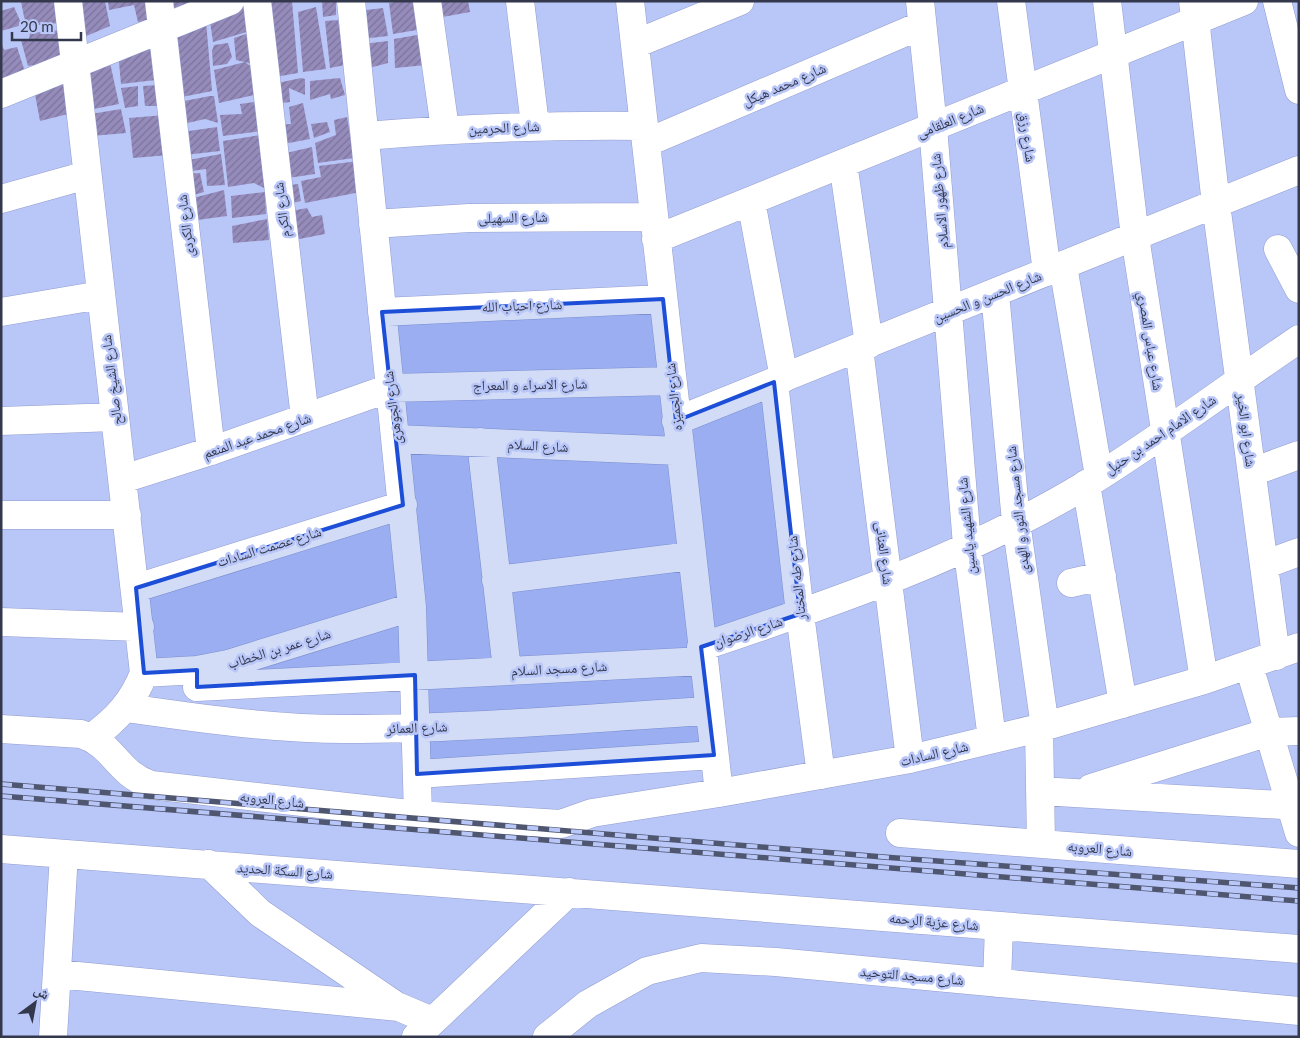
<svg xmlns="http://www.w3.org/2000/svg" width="1300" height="1038" viewBox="0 0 1300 1038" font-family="Lato,'Noto Naskh Arabic',sans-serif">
<defs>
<pattern id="building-hatch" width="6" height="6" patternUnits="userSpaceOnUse" patternTransform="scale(1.25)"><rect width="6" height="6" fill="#968cbc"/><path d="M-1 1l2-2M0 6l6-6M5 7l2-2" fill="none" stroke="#7b739b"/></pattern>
</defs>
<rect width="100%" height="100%" fill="#b9c6f8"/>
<path fill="url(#building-hatch)" d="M57,1L61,23L26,26L21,2Z
M73,1H105L110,26L77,40Z
M108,1H150L154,20L138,22L134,5L109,10Z
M172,1H202L173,16Z
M265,1H292L298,73L275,77Z
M322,1H336V15L323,17Z
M401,1H420L423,29L393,34L389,3Z
M435,1H468L470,12L437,18Z
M247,5L250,31L213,42L210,21Z
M14,7L22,25L1,31V11Z
M316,7L326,69L303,72L298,12Z
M383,8L388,36L361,39L358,11Z
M338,20L345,65L330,68L325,21Z
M206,21L212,91L177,98L170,33Z
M62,30L67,59L28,66L21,40L29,39L30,33Z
M249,33L253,64L236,60L234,38Z
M423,34L426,65L395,68L394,39Z
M151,40L156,80L121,84L118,52Z
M388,41V63L365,69L362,44Z
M1,42L4,50L17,47L26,75L1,86Z
M228,43L232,57L227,64L213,66L212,51L214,45Z
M109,58L119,104L89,110L84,70Z
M245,62L253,68L254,95L219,103L214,70Z
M68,77L72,113L40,121L34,89Z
M301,78L305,79V95L289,88L290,102L274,104L273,84Z
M340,78L345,95L331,99L330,94L310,100V81Z
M156,85L160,106H145L143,86Z
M138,86V106L125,108L121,88Z
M210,96H214L218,123L205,119L183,124L179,102Z
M254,102L261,131L223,136L220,115L242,114L240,104Z
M303,103L310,139L278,145L276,125L291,124L289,107Z
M121,109L126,133L92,136L91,114Z
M165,115L169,155L133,158L129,118Z
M347,117L354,158L318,163L315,143L336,135L334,120Z
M327,122L330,132L314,138L311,124Z
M217,127L220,151L185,155L182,132Z
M260,135L266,189L254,183L228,187L223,141Z
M312,147L315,174L288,178L286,153Z
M221,154L225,185L207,186L206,169L185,172L183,161Z
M358,161L360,192L305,203L301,181L321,177L319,166Z
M200,173L204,192L187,197L185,174Z
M298,184L301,201L285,205L282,186Z
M224,190L227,216L190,221L189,199Z
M265,192L266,214L232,218L231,196Z
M307,208L312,217L322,215L325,234L289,241L286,212Z
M267,219L269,240L233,243L232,226Z"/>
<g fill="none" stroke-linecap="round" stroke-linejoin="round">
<defs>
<path id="minor" d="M68,1L144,673C133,702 116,720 91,738
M159,1L211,451
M257,1L305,418
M351,1L412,607L418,815
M427,1L445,129
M520,1L535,125
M630,1L719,793
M920,1L933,127L967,545L992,739
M1011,1L1047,272
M1107,1L1135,237L1204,680
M1193,1L1216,204L1276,656
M1277,1L1299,90
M635,44L740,1
M1,94L230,1
M365,136C458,128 550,125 644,126
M646,143L922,25
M843,163L869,344
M1,199L87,175
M751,201L784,378
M373,224L469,218L654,217
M656,239L1244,1
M1278,249L1299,289
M1063,266L1099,476
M995,293L1016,522L1045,727
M1,312L101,295
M382,312L663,299
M859,348L910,759
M774,382L800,614L821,775
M1,421L115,417
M676,421L1299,170
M396,439L679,451
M481,442L507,670
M1252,472L1299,455
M123,479L211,451L390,388L671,381
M1086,484L1123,704
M1,515H127
M1264,565L1299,552
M496,580L691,556
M1071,583L1102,576
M136,588L403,505
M1,622L140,627
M701,647C833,603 967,557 1087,484C1160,439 1228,387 1299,339
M1249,666L1299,833
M144,673L197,670L228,664L412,607
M197,687L703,661
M126,708C198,718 271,729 345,729C466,729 587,718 708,711
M1039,728L1041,843
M1,729L81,734C115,745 115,772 151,785L418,815L561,824L592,813L719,793L910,759L1039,728L1204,680L1299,647
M417,774L714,755
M1091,788L1269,732L1299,731
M1040,791L1299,806
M900,833L1299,864
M1,849L1299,949
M209,864L260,913L395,1005
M57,974L399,1007L432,1021
M997,983L999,926
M53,1037L64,854
M416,1037L569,892
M547,1037L588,1004L647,971L701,958L776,962L1299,1011"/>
</defs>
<use href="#minor" stroke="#929dce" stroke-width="29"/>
<use href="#minor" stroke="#fff" stroke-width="28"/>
<defs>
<path id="rail" d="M1,784L883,857L1299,888
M1,796L1299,901"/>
</defs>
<use href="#rail" stroke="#4f5670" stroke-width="5.5"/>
<use href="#rail" stroke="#b9c6f8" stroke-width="4" stroke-dasharray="11" stroke-linecap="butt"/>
</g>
<path fill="#1d4ed8" fill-opacity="0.2" stroke="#1d4ed8" stroke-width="4" stroke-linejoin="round" d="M663,299L676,421L774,382L800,614L701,647L714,755L417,774L415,675L197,687V670L144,673L136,588L403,505L382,312Z"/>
<g text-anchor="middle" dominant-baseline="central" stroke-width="5" stroke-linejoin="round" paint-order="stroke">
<g font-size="14" fill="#33384c" stroke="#b9c6f8">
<text transform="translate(784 84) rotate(-23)">شارع محمد هيكل</text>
<text transform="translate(950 120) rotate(-22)">شارع العلقامى</text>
<text transform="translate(504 127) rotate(-2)">شارع الحرمين</text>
<text transform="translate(1028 137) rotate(82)">شارع رزق</text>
<text transform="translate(939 201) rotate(-95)">شارع ظهور الاسلام</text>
<text transform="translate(281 210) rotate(-97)">شارع الكرم</text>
<text transform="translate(513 217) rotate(-1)">شارع السهيلى</text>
<text transform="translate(185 226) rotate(-97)">شارع الكردى</text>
<text transform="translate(987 296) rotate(-22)">شارع الحسن و الحسين</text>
<text transform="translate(522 305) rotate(-2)">شارع احباب الله</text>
<text transform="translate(1151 341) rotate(81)">شارع عباس المصري</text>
<text transform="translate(111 380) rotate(-97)">شارع الشيخ صالح</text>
<text transform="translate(530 384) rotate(-1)">شارع الاسراء و المعراج</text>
<text transform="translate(673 397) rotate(-96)">شارع الجميزه</text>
<text transform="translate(392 408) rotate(-97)">شارع الجوهرى</text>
<text transform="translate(1247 430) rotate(83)">شارع ابو الخير</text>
<text transform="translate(1160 434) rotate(-34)">شارع الامام احمد بن حنبل</text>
<text transform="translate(257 435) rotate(-19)">شارع محمد عبد المنعم</text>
<text transform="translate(538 445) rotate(3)">شارع السلام</text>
<text transform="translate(1017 510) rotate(-96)">شارع مسجد النور و الهدى</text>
<text transform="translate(966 526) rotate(-95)">شارع الشهيد ياسين</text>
<text transform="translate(269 546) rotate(-17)">شارع عصمت السادات</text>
<text transform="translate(885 553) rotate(83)">شارع العنانى</text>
<text transform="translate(796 578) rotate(-96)">شارع طه المختار</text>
<text transform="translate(748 631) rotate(-18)">شارع الرضوان</text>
<text transform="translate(279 648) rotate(-17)">شارع عمر بن الخطاب</text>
<text transform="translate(559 668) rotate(-3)">شارع مسجد السلام</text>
<text transform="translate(417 727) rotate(-2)">شارع العمائر</text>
<text transform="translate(934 753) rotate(-13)">شارع السادات</text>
<text transform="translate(272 799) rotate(6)">شارع العروبه</text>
<text transform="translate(1100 848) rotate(5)">شارع العروبه</text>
<text transform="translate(285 870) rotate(4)">شارع السكة الحديد</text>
<text transform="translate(934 921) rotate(5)">شارع عزبة الرحمه</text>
<text transform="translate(912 975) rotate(5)">شارع مسجد التوحيد</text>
</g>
</g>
<rect width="1300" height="1038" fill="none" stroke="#33384c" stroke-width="5"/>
<g transform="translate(35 1003) rotate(32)" stroke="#b9c6f8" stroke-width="4" paint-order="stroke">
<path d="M0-4L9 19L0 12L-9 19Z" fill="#33384c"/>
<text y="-8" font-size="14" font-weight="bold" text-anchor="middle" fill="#33384c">ش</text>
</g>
<path d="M12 32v8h69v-8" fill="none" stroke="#33384c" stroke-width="2.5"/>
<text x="20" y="32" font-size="15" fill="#33384c" stroke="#b9c6f8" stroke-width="4" paint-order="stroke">20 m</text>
</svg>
